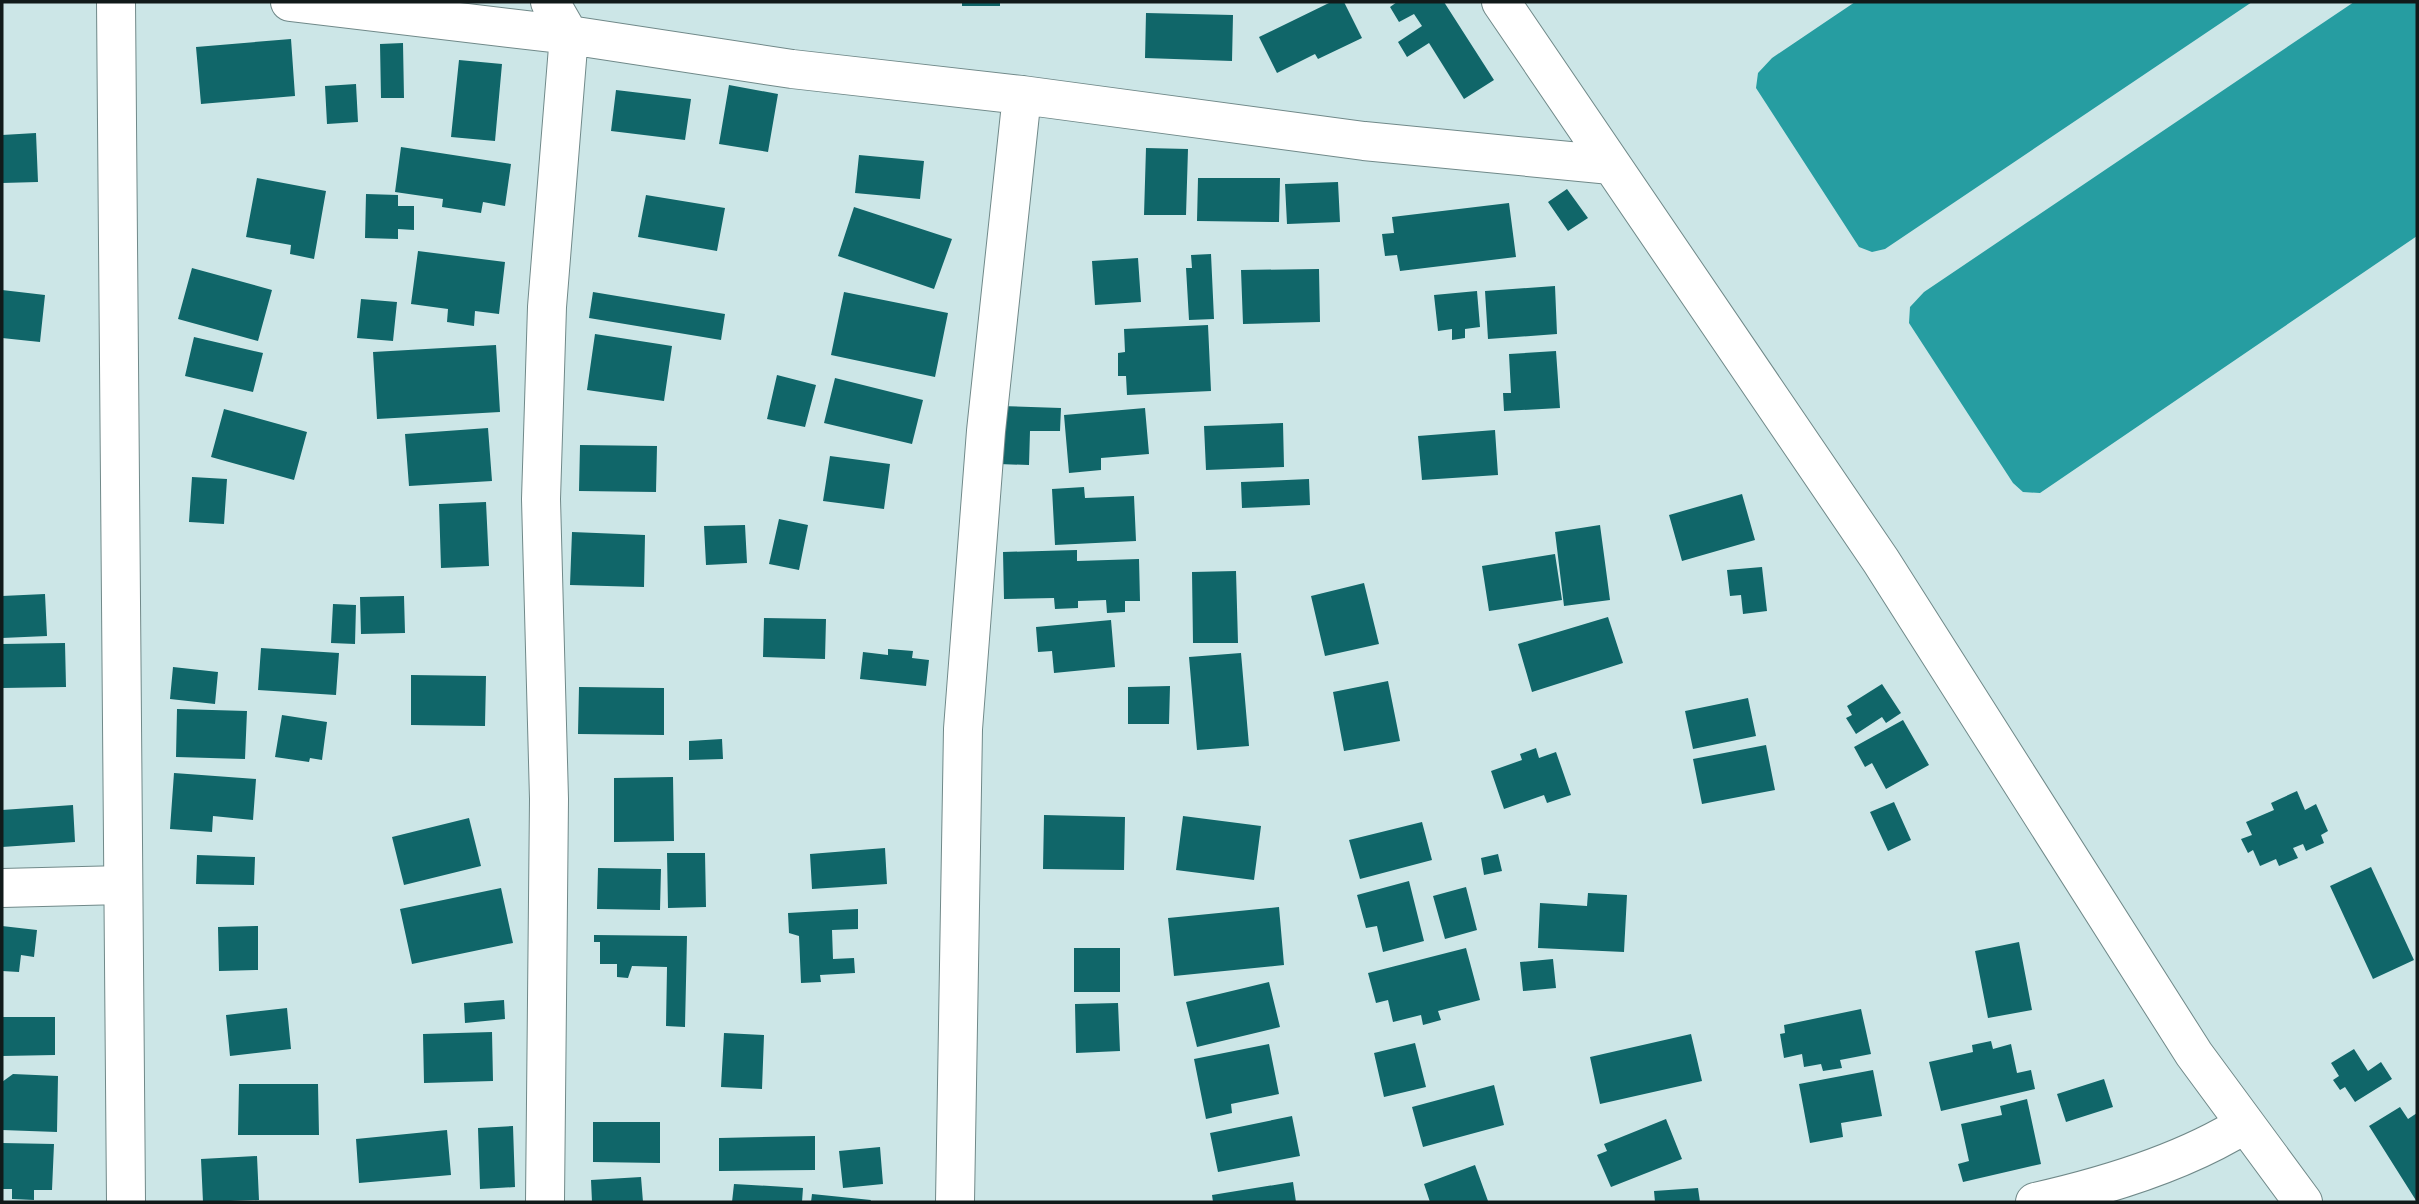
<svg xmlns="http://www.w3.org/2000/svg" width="2419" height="1204" viewBox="0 0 2419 1204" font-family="Montserrat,sans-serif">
<rect width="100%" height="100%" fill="#cce6e7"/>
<path fill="#269da1" d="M1855,2H2252L1885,249L1872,252L1859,247L1756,88L1758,73L1772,58Z
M2354,2H2417V236L2040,493L2023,492L2013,483L1909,323L1910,307L1924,292Z"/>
<path fill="#106669" d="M962,2H1000V6H962Z
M1331,2H1344L1362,38L1318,59L1315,54L1277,73L1259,37Z
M1397,2H1444L1494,80L1464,99L1429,43L1407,57L1398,42L1422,26L1414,14L1399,22L1390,7Z
M1146,13L1233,15L1232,61L1145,58Z
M291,39L295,96L201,104L196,47Z
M403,43L404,98H381L380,44Z
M459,60L502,64L495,141L451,137Z
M356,84L358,122L327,124L325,86Z
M729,85L778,94L768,152L719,144Z
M616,90L691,99L685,140L611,131Z
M36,133L38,182L2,183V135Z
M401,147L511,164L505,206L483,202L481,213L442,207L443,199L395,192Z
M1146,148L1188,149L1186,215H1144Z
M859,155L924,161L920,199L855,193Z
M257,178L326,191L314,259L290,254L291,245L246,237Z
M1198,178H1280L1279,222L1197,221Z
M1338,182L1340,222L1287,224L1285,184Z
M1567,189L1588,218L1568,231L1548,202Z
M366,194L398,195V206H414V230L398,229V239L365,238Z
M646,195L725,208L717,251L638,237Z
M1509,203L1516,257L1400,271L1397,255L1385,256L1382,234L1394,233L1392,217Z
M854,207L952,239L934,289L838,256Z
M418,251L505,262L499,314L475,311L474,326L447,322L448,309L411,304Z
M1211,254L1214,319L1189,320L1186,268H1192L1191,255Z
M1138,258L1141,302L1095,305L1092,261Z
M192,268L272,290L258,341L178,319Z
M1319,269L1320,322L1243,324L1241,270Z
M1555,286L1557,334L1488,339L1485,291Z
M2,290L45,295L40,342L2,338Z
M1477,291L1480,327L1465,329V338L1452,340V329L1438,331L1434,295Z
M593,292L725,314L721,340L589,318Z
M844,292L948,313L935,377L831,355Z
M361,299L397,302L393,341L357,338Z
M1208,325L1211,391L1127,395L1126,376H1118V353L1125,352L1124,329Z
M595,334L672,346L664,401L587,390Z
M194,337L263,353L253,392L185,376Z
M496,345L500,412L377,419L373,352Z
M1556,351L1560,408L1504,411L1503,393H1511L1509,354Z
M777,375L816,385L805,427L767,419Z
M835,378L923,400L912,444L824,423Z
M1000,406L1061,408L1060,431H1030L1029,465L999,464Z
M1145,408L1149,454L1101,458V470L1069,473L1064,415Z
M224,409L307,432L294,480L211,457Z
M1283,423L1284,467L1206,470L1204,426Z
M488,428L492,481L409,486L405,434Z
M1495,430L1498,475L1422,480L1418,436Z
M580,445L657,446L656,492L579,491Z
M830,456L890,464L884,509L823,501Z
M192,477L227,479L224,524L189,522Z
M1309,479L1310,505L1242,508L1241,482Z
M1084,487L1085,498L1134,496L1136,541L1055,545L1052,489Z
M1742,494L1755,540L1682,561L1669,515Z
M486,502L489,566L441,568L439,504Z
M779,519L808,525L799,570L769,564Z
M745,525L747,563L706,565L704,526Z
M1600,525L1610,600L1564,606L1555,532Z
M572,532L645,535L644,587L570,585Z
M1077,550V561L1139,559L1140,601H1125V612L1107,613L1106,600L1078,601V608L1055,609L1054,598L1004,599L1003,552Z
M1555,554L1562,600L1489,611L1482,566Z
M1762,567L1767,611L1743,614L1741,595L1730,596L1727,570Z
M1236,571L1238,643H1193L1192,572Z
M1364,583L1379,644L1325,656L1311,596Z
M45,594L47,636L2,638V596Z
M404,596L405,633L361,634L360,597Z
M333,604L356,605L355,644L331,643Z
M1608,617L1623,663L1532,692L1518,644Z
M764,618L826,619L825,659L763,657Z
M1111,620L1115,667L1054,673L1052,651L1038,652L1036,627Z
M65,643L66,687L2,688V644Z
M261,648L339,653L336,695L258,690Z
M888,649L913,651L912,658L929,660L926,686L860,679L863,652L888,655Z
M1241,653L1249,746L1197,750L1189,657Z
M173,667L218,672L215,704L170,699Z
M411,675L486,676L485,726L411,725Z
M1388,681L1400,741L1344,751L1333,692Z
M1882,684L1901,713L1886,723L1882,717L1856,734L1846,718L1852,715L1847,706Z
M1170,686L1169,724H1128V687Z
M579,687L664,688V735L578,734Z
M1748,698L1756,736L1693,749L1685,711Z
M177,709L247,711L245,759L176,757Z
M282,715L327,722L322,760L310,758L309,762L275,757Z
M1903,720L1929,765L1886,789L1872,763L1865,767L1854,747Z
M722,739L723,759L689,760V741Z
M1766,745L1775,790L1702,804L1693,759Z
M1536,748L1539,758L1556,752L1571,795L1547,803L1544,795L1504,809L1491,771L1522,760L1520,754Z
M174,773L256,779L253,820L213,816L212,832L170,829Z
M673,777L674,841L614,842V778Z
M2297,791L2305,810L2316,804L2328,831L2321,835L2324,843L2306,851L2303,844L2293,848L2298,858L2279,866L2276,859L2260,866L2253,850L2248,853L2241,839L2252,835L2246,822L2274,810L2271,803Z
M1894,802L1911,840L1888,851L1870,812Z
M73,805L75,842L2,847V810Z
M1044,815L1125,817L1124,870L1043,869Z
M1183,816L1261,826L1254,880L1176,870Z
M469,818L481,866L404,885L392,837Z
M1422,822L1432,860L1360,879L1349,840Z
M885,848L887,884L812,889L810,854Z
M667,853H705L706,907L668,908Z
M1498,854L1502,871L1484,875L1481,858Z
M197,855L255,857L254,885L196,884Z
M2371,867L2414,960L2373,979L2330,886Z
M598,868L661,869L660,910L597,909Z
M1409,881L1424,941L1383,952L1377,926L1366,928L1357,895Z
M1466,887L1477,930L1445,939L1433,896Z
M501,888L513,943L412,964L400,909Z
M1588,893L1627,895L1624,952L1538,948L1540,903L1587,906Z
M1279,907L1284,965L1174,976L1168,918Z
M858,909V929L832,930L833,959L854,958L855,973L820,975L821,982L801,983L799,936L789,933L788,913Z
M2,926L37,930L34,957L21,955L19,972L2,971Z
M258,926V970L219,971L218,927Z
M594,935L687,936L685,1027L666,1026L667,967L632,966L628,978L617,977V964H600V942H594Z
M2019,942L2032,1010L1988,1018L1975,951Z
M1074,948H1120V992H1074Z
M1466,948L1480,1000L1438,1011L1441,1020L1423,1025L1421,1015L1393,1022L1388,1000L1376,1003L1368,973Z
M1553,959L1556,988L1523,991L1520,962Z
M1269,982L1280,1027L1197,1047L1186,1002Z
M504,1000L505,1019L465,1023L464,1003Z
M1118,1003L1120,1051L1076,1053L1075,1004Z
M287,1008L291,1049L230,1056L226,1015Z
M1861,1009L1871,1054L1840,1060L1842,1068L1823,1071L1821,1064L1804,1067L1802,1054L1784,1058L1780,1034L1785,1033L1784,1025Z
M2,1017H55V1055L2,1056Z
M492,1032L493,1081L424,1083L423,1034Z
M724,1033L764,1035L762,1089L721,1087Z
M1691,1034L1702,1081L1600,1104L1590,1057Z
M1991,1041L1993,1049L2011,1044L2017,1073L2031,1070L2035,1089L1941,1111L1929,1062L1973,1052L1972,1045Z
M1415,1043L1426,1087L1384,1097L1374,1053Z
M1269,1044L1279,1094L1231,1104L1232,1113L1206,1119L1194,1059Z
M2354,1049L2368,1071L2381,1062L2392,1079L2355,1102L2345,1087L2340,1090L2333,1080L2339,1076L2331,1063Z
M1873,1070L1882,1116L1841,1123L1843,1137L1810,1143L1799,1084Z
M13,1074L58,1076L57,1132L2,1130V1082Z
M2104,1079L2113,1107L2066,1122L2057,1094Z
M239,1084H318L319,1135H238Z
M1494,1085L1504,1125L1423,1147L1412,1107Z
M2027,1099L2041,1164L1963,1182L1958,1164L1969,1161L1961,1124L2002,1115L2000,1106Z
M2400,1107L2408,1119L2417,1113V1202L2369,1126Z
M1292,1116L1300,1156L1218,1172L1210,1133Z
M1666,1119L1682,1159L1611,1187L1597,1155L1607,1151L1604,1144Z
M593,1122H660V1163L593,1162Z
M513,1126L515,1187L480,1189L478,1128Z
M447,1130L451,1175L359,1183L356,1139Z
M815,1136V1170L719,1171V1138Z
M2,1143L54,1144L52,1190H34V1200L12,1199V1189H2Z
M880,1147L883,1184L843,1188L839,1151Z
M257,1156L259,1200L203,1202L201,1159Z
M1475,1165L1488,1201L1430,1202L1424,1184Z
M641,1177L643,1202H592L591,1180Z
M1293,1182L1296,1202H1213L1212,1195Z
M734,1184L803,1188L802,1202H732Z
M1698,1188L1700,1202H1655L1654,1191Z
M812,1194L871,1200L870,1202H811Z"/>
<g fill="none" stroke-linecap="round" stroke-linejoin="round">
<defs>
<path id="minor" d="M116,2L126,1202
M290,2L569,35L792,69L1022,95L1364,141L1611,165
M1501,2L1881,561L2194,1054L2303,1202
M2,888L123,885
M545,1202L549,799L541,499L547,307L569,35L550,2
M955,1202L963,729L986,431L1022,95
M2035,1202C2106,1186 2183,1163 2245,1124"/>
</defs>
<use href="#minor" stroke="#708989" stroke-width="40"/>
<use href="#minor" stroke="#fff" stroke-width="38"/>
</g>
<rect width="2419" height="1204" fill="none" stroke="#111a1a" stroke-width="7"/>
</svg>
